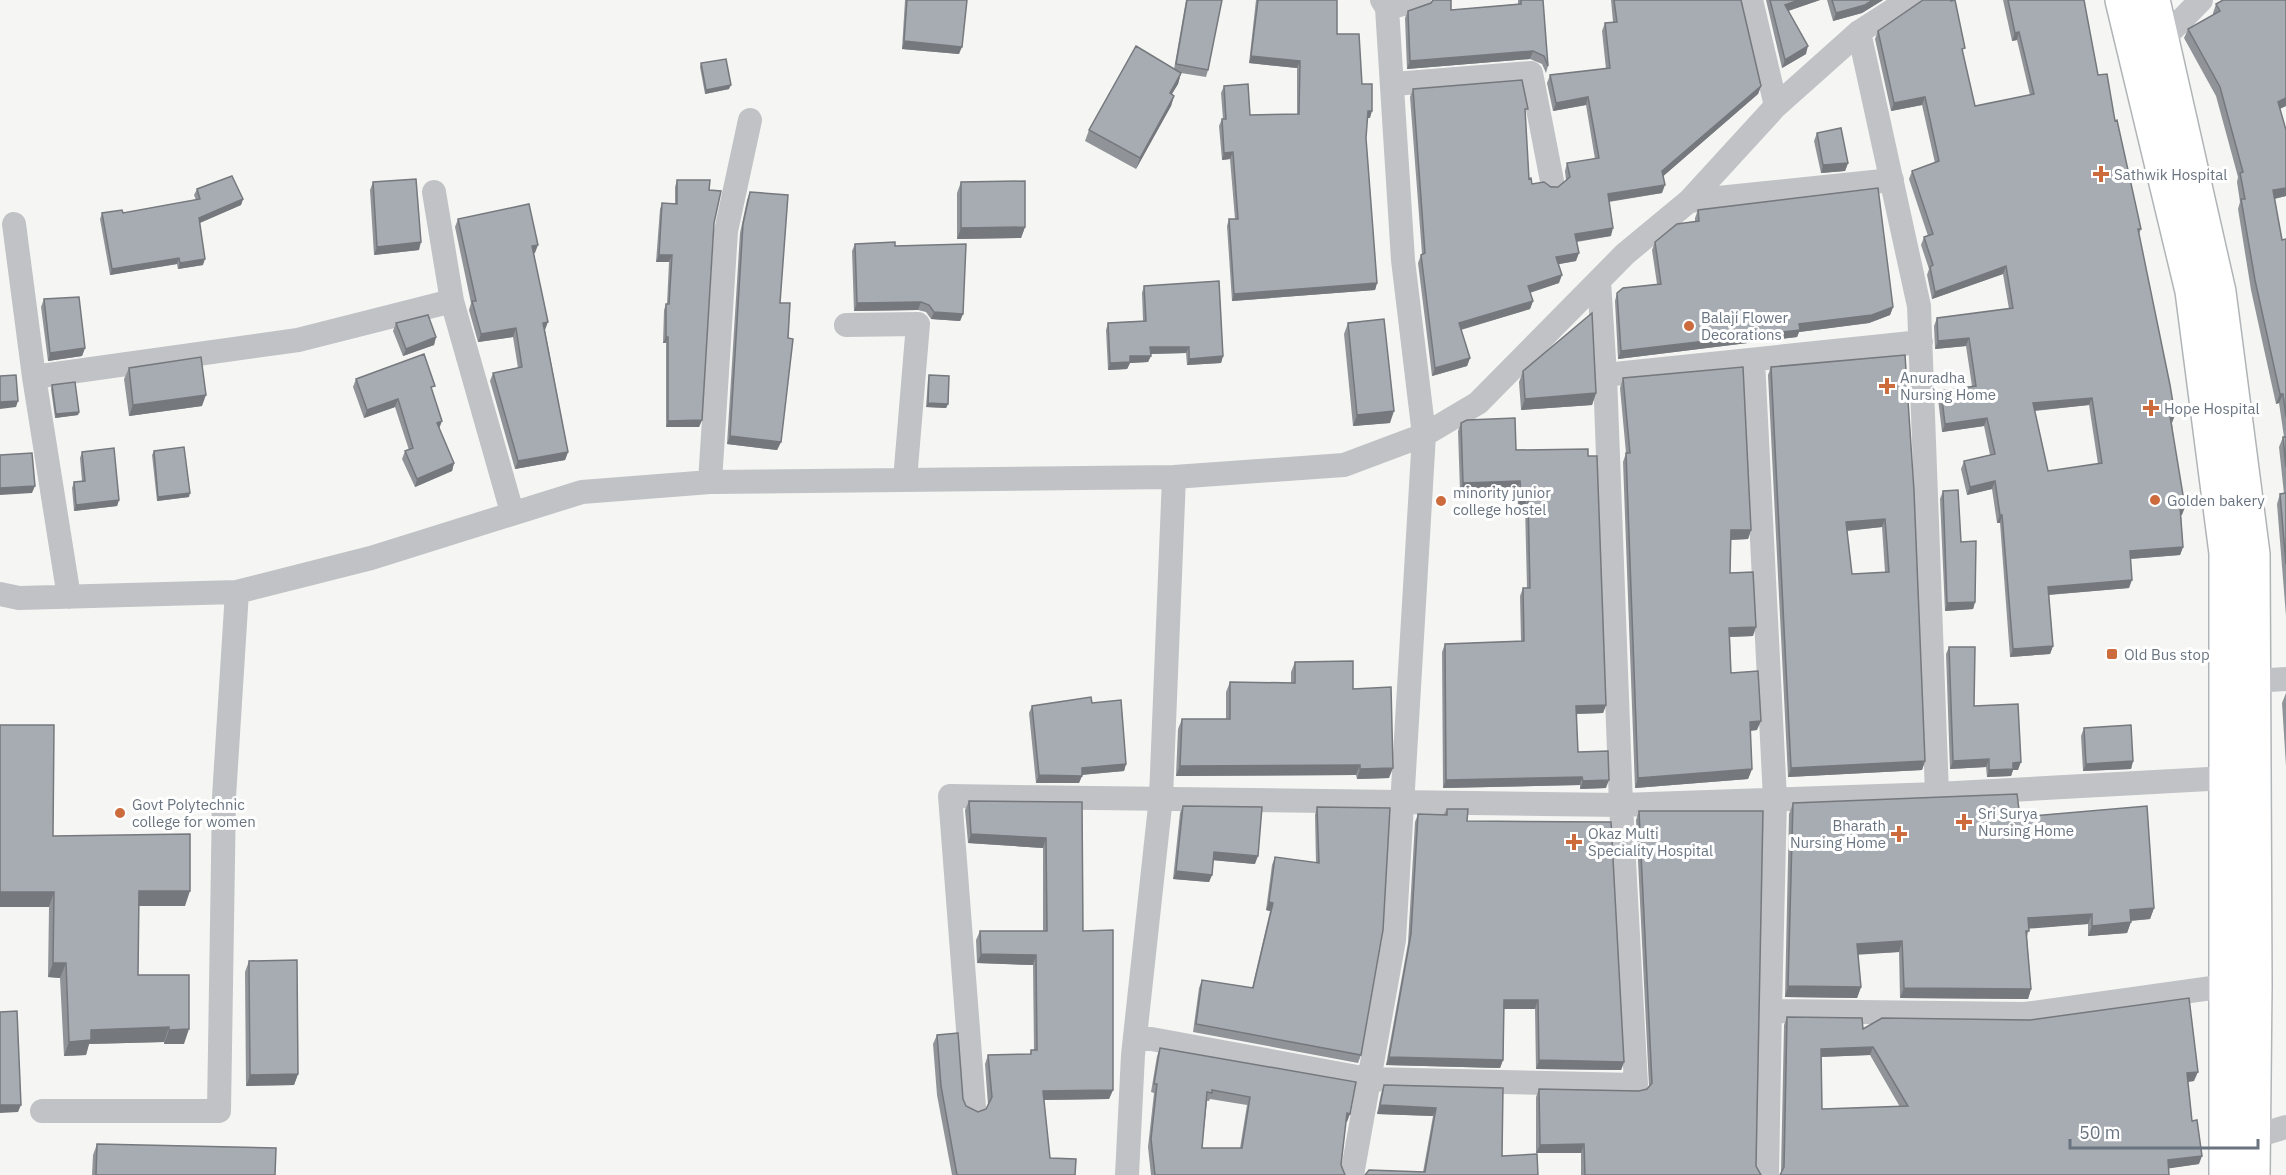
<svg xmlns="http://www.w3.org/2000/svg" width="2286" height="1175" viewBox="0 0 2286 1175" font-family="'IBM Plex Sans',sans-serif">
<rect width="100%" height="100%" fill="#f5f6f3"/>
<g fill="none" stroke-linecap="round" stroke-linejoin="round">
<defs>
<path id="trunk" d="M2122,0L2192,291L2226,553V1175
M2153,0L2219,292L2253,554L2255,986L2253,1175"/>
</defs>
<use href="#trunk" stroke="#b1b4b7" stroke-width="36"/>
<path stroke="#c0c2c6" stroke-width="24" d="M1751,0L1776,106
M1387,8L1419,0
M2161,41L2201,0
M1394,84L1531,73L1552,181
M434,192L452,301L512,512
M1689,201L1892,180
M14,224L34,377L69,597
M846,325L918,324L905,480
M1753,360L1775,799L1770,1011
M1605,375L1921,342
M34,377L298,340L452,301
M710,482L726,231L750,120
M0,594L19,598L237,592L371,558L582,492L710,482L1174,477
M2254,681L2286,679
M1937,794L2227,778
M1135,1036L1368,1079L1636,1085L1621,805L1605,375L1599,281
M974,1107L950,796L1621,805L1937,794L1919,306L1859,32
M42,1111H219L224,797L237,592
M2253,1137L2286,1127
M1127,1175L1133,1055L1161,797L1174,477L1344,465L1424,435L1478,403L1625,254L1689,201L1776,106L1859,32L1909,0
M1352,1175L1394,940L1424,435L1403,260L1387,8L1382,0
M1767,1175L1770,1011L2025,1014L2226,986"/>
<use href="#trunk" stroke="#fff" stroke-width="33"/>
</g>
<path fill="#909499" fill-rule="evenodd" d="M905,0H967L959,54L902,49Z
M1186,0H1222L1208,70L1206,77L1181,73L1178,84L1172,94L1174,96L1171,106L1136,169L1085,141L1089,130L1174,69Z
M1256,0H1337V34L1362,84L1370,118H1367L1366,138L1377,283L1375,290L1232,301L1227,226L1229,219H1235L1230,159L1222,160L1219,126L1222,119H1223L1221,93L1224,86L1250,115L1297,114V68L1249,63Z
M1433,0H1451V10L1518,4V0H1543L1548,66L1546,73L1542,64L1530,59L1407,69L1405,18L1408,11L1431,3Z
M1611,0H1741L1761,86L1758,94L1663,176L1662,193L1609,202L1611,236L1577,242L1576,261L1559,264V283L1530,293L1533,301L1530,309L1461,330L1470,358L1467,366L1432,376L1418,263L1421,255L1422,254L1410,97L1413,89L1525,116L1529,179L1532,184L1558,187L1566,180L1565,171L1567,163L1595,159L1586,105L1553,111L1547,83L1550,75L1606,69L1602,31L1605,23L1613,22Z
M1766,0H1820L1788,11L1806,54L1782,68Z
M1827,0H1883L1862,13L1833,21Z
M2003,0H2084L2098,75L2115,121L2141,229L2139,234L2172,423L2182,515H2181L2183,547L2180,555L2131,559L2129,588L2049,595L2053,646L2050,654L2010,657L2000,523H1997L1992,489L1967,495L1961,469L1964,461L1990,455L1984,426L1942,432L1938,399L1941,391L1972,386L1966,346L1935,349L1934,326L1937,318L2009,309L2003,274L1932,299L1927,275L1929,269L1921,245L1924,237L1928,236L1909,179L1912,171L1935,163L1922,105L1891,111L1875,39L1878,31L1963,55L1975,106L2030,95L2017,40L2012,41ZM2089,405L2098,464L2048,471L2035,411Z
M2286,0V106L2280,109L2286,196L2274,199L2282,240L2286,239V616L2277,504L2280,494H2284L2279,447L2283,437H2284L2279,403L2276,404L2251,290L2238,209L2240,202L2237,182L2238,177L2216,96L2184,38L2188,29L2213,15V13L2216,4Z
M701,63L729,89L705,94L700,67Z
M1817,133L1848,163L1845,171L1821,173L1814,141Z
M677,180L709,190L714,223L702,420L699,427H666V343H663L664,310L666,304H667L669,262H656L660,209L662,203H675V187Z
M373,182L419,250L374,255L370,190Z
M961,182L1025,227L1021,238L957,239V193Z
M197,189L243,199L241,205L200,223L203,265L178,269L177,264L110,275L100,219L102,213H123L196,200L194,195Z
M750,192L780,303L781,442L777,450L727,444L740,233L747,200Z
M1698,210L1893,307L1890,315L1869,323L1799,332L1797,337L1618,359L1615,301L1617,293L1657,284L1652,250L1655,242L1695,221V218Z
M458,219L535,253H534L545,330L568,452L565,460L515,469L490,381L493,373L518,368L513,337L478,342L469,310L471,303L455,227Z
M855,244L895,246L963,314L960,321L931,319L926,312L918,310L854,311L852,251Z
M1144,286L1223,356L1221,363L1187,365L1186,353L1151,354L1148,362L1130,363L1127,369L1108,370L1106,330L1108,323L1143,321L1142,293Z
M44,299L85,348L82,356L48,361L41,307Z
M396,323L436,337L434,345L403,356L393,331Z
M1348,323L1390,423L1353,426L1344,334Z
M1905,355L1925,761L1922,770L1788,777L1768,375L1771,367ZM1882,527L1885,572L1852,574L1847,531Z
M129,368L202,406L129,416L124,379Z
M1523,371L1596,393L1592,405L1521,410L1519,382Z
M929,375L948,404L946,408L926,407L928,379Z
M1623,378L1751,530L1748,539L1731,540L1730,573L1753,636L1730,637L1731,673L1757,730L1750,731L1752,769L1748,779L1635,788L1623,462L1626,453L1620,388Z
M356,379L433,393L439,428L454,463L452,471L415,487L402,459L405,451L409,450L395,407L364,418L353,387Z
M52,385L79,412L78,415L55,418L51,389Z
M1461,423L1516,450L1606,705L1603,713L1576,714L1578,752L1606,788L1580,789V785L1443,788L1442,652L1445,644L1521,641L1520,596L1523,588H1527L1525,505H1518L1517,489L1460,491L1458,431Z
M154,451L189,497L157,501L152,455Z
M82,452L119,500L117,506L74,511L72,488L74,482L82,481L80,458Z
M1943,491L1961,542L1975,602L1973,609L1945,611L1940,499Z
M1949,647L1974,706L2018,770H2013L2011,776L1987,777L1986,767L1950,769L1946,654Z
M1295,662L1353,689L1389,778L1357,779L1356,775L1176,776L1178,729L1182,719H1226V692L1230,682L1291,683V672Z
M2286,693V766L2282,703Z
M1092,703L1126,764L1124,771L1082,775L1079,783H1036L1029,713L1032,706Z
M2084,728L2133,761L2131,769L2083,771L2081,736Z
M969,801L1082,802L1083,931L1113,1090L1109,1099L1044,1100L1050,1158L1075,1175H952L937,1095L933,1044L937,1035L966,1106L978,1112L986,1109L988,1105L985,1064L988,1055L1030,1054L1031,1050H1034L1033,965L977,963L976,940L980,931H1043V848L968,843L965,810Z
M1793,803L2020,817L2154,908L2150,919L2131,921L2127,933L2088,936V924L2029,928L2027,937L2031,989L2028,999L1900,998L1899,952L1858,954L1861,987L1857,998L1785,997L1789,814Z
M1183,806L1255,864L1213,860L1212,875L1209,882L1173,879L1180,813Z
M1317,807L1361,1055L1358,1063L1193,1032L1199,988L1202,980L1252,988L1270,911L1266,910L1272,865L1275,857L1316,863L1315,815Z
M1447,809L1467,821L1624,1062L1621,1070L1536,1069L1535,1009H1504L1503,1060L1500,1068L1386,1065L1408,943L1415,822L1418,814H1444Z
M1639,811L1756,1166L1761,1175H1581V1153H1536V1097L1539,1089L1639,1091L1647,1089L1649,1086L1636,820Z
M53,836L185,906H139L138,975L184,1044H164V1042L89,1044L86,1055L64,1056L60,978L48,977L49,907Z
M249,961L298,1074L294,1085L246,1086L245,972Z
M1787,1017L2194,1081L2188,1082L2192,1121L2199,1164L2169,1168L1781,1172L1784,1025ZM1870,1055L1900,1107L1822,1109L1821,1057Z
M1160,1048L1347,1122H1346L1341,1165L1345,1175H1151L1148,1147L1154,1093L1151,1092L1157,1056ZM1210,1099L1247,1105L1240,1148H1202L1207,1101H1209Z
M1384,1085L1503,1088L1502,1156L1423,1172L1433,1116L1377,1114L1381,1094Z
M97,1144L275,1175H92L93,1155Z"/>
<path fill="#75787d" d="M1799,0H1820L1782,13L1785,5Z
M1873,0H1883L1862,13L1833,21L1836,13Z
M2019,32L2017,40L2012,41L2015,33Z
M904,41L962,47L959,54L902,49Z
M1808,46L1806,54L1782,68L1785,60Z
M1533,51L1530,59L1407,69L1410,61Z
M1251,56L1300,61L1297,68L1249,63Z
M1181,73L1178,84L1166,103L1170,93Z
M731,85L729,89L705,94L706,90Z
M1761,86L1758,94L1660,179L1662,171Z
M1174,96L1171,106L1136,169L1140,158Z
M1588,97L1586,105L1553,111L1556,103Z
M1925,97L1922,105L1891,111L1894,103Z
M2286,98V106L2274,111L2278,102Z
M1368,111H1372L1370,118H1365Z
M1233,152L1230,159L1222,160L1224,153Z
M1848,163L1845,171L1821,173L1823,165Z
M1665,185L1662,193L1605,202L1608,194Z
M2286,188V196L2269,200L2273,190Z
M243,199L241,205L197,224L199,218Z
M1025,227L1021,238L957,239L961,228Z
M1613,228L1611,236L1572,242L1575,234Z
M421,242L419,250L374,255L377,247Z
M538,245L535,253L529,254L532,246Z
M1579,253L1576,261L1554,265L1556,257Z
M659,255H672L669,262H656Z
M179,258L177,264L110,275L112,269Z
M205,259L203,265L178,269L180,263Z
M2006,266L2003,274L1932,299L1935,292Z
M1562,275L1559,283L1525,294L1528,286Z
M1377,283L1375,290L1232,301L1234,294Z
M1533,301L1530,309L1456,331L1459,323Z
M921,302L918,310L854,311L857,303Z
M1893,307L1890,315L1869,323L1799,332L1797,337L1618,359L1621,351L1799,324Z
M934,312L963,314L960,321L931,319Z
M548,322L545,330L540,331L543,323Z
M516,328L513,337L478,342L481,334Z
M436,337L434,345L403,356L406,349Z
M666,337H668L666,343H663Z
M1969,338L1966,346L1935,349L1938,341Z
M1150,347H1189L1186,353L1148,354Z
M85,348L82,356L48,361L50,353Z
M1130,356H1151L1148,362L1130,363L1127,369L1108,370L1110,363Z
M1223,356L1221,363L1187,365L1189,359Z
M1470,358L1467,366L1432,376L1435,368Z
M1596,393L1592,405L1521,410L1525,399Z
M2280,394H2283L2279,403L2276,404Z
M206,395L202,406L129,416L133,405Z
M2092,398L2089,405L2030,411L2033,403Z
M398,399L395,407L364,418L367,410Z
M18,401L16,407L0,409V402Z
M928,403L948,404L946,408L926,407Z
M1394,411L1390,423L1353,426L1357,415Z
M79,412L78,415L55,418L56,414Z
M2175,415L2172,423L2170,416Z
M1987,418L1984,426L1942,432L1945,424Z
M702,420L699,427H666L668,421Z
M442,421L439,429L437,423Z
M730,436L781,442L777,450L727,444Z
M568,452L565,460L515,469L518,461Z
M454,463L452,471L415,487L417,479Z
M1520,481L1517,489L1460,491L1463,483Z
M1995,481L1992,489L1967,495L1970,487Z
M35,486L32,493L0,495V488Z
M190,493L189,497L157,501L158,497Z
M1521,497H1528L1525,505H1518Z
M119,500L117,506L74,511L76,505Z
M2180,507H2185L2182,515H2177Z
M2000,515H2002L2000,523H1997Z
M1885,519L1882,527L1843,531L1846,522Z
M1731,530H1751L1748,539L1727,540Z
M2183,547L2180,555L2127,559L2130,551Z
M2132,580L2129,588L2045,595L2048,587Z
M1975,602L1973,609L1945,611L1947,603Z
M1756,627L1753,636L1726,637L1729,628Z
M2053,646L2050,654L2010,657L2013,649Z
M1606,705L1603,713L1573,714L1576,706Z
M1761,721L1757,730L1746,731L1750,722Z
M1989,759L1986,767L1950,769L1953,761Z
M1925,761L1922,770L1788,777L1791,768Z
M2133,761L2131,769L2083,771L2086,764Z
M2021,762L2018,770H2013L2011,776L1987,777L1989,770L2013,763Z
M1126,764L1124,771L1079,775L1082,768Z
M1360,765L1356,775L1176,776L1180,766Z
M1393,768L1389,778L1357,779L1360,769Z
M1752,769L1748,779L1635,788L1638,778Z
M1039,775L1082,776L1079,783H1036Z
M1582,777L1580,785L1443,788L1446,780Z
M1609,780L1606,788L1580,789L1583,781Z
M971,834L1046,838L1043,848L968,843Z
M1214,852L1258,856L1255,864L1211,860Z
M1176,871L1212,875L1209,882L1173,879Z
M139,891H190L185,906H134Z
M0,892H54L49,907H0Z
M1269,902L1273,903L1270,911L1266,910Z
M2154,908L2150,919L2126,921L2130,910Z
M2092,914L2088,924L2024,929L2028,918Z
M2131,922L2127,933L2088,936L2092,926Z
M1902,941L1899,952L1854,955L1857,944Z
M981,954L1036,955L1033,965L977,963Z
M53,963H66L60,978L48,977Z
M1788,986L1861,987L1857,998L1785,997Z
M1904,988L2031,989L2028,999L1900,998Z
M1504,1000H1538L1535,1009H1501Z
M169,1027L164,1042L89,1044L86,1055L64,1056L69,1042L91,1030Z
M189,1029L184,1044H164L169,1030Z
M1873,1047L1870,1055L1818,1057L1821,1049Z
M1389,1057L1503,1060L1500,1068L1386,1065Z
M1539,1060L1624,1062L1621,1070L1536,1069Z
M2198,1072L2194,1081L2184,1082L2187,1073Z
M298,1074L294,1085L246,1086L250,1075Z
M1113,1090L1109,1099L1039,1100L1043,1091Z
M0,1105H21L18,1112L0,1113Z
M1380,1105L1436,1108L1433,1116L1377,1114Z
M1347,1113L1350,1114L1347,1122H1344Z
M1584,1144L1581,1153H1536L1540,1145Z
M2202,1156L2199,1164L2165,1169L2168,1160Z"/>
<path fill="#a7acb2" stroke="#75787d" stroke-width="1.5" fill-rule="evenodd" d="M907,0H967L962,47L904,41Z
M1187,0H1222L1208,70L1176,64Z
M1258,0H1337V34H1359L1362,84H1372V111H1368L1366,138L1377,283L1234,294L1229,219H1238L1233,152L1224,153L1222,119H1226L1224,86L1248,84L1250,115L1299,114L1300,61L1251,56Z
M1433,0H1451V10L1521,4V0H1543L1548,66L1544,56L1533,51L1410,61L1408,11L1431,3Z
M1614,0H1741L1761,86L1662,171L1665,185L1608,194L1613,228L1575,234L1579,253L1556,257L1562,275L1528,286L1533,301L1459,323L1470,358L1435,368L1421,255L1425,253L1413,89L1522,80L1528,109H1525L1529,179L1531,178L1532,184L1544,182L1551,187H1558L1570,177L1567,163L1599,158L1588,97L1556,103L1550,75L1610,68L1605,23L1617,22Z
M1770,0H1799L1785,5L1808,46L1785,60Z
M1832,0H1873L1865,5L1836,13Z
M1923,0H1951V1L1955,0L1965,48L1962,49L1975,106L2034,94L2019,32L2015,33L2008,0H2084L2098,75L2107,74L2115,121L2117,120L2141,229H2138L2170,385L2175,415L2170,416L2185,507H2180L2183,547L2130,551L2132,580L2048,587L2053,646L2013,649L2002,515H2000L1995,481L1970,487L1964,461L1995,454L1987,418L1945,424L1941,391L1976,386L1969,338L1938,341L1937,318L2013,308L2006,266L1935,292L1930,267L1933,265L1924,237L1933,234L1912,171L1939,161L1925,97L1894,103L1878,31ZM2092,398L2102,463L2048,471L2033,403Z
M2223,0H2286V98L2278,102L2286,130V188L2273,190L2282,240L2286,239V417L2283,394H2280L2255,280L2241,199H2245L2240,173L2243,172L2220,87L2188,29L2220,11L2216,4Z
M1136,46L1181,73L1170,93L1174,96L1140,158L1089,130Z
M726,59L731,85L706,90L701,63Z
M1841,128L1848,163L1823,165L1817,133Z
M232,176L243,199L199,218L205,259L180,263L179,258L112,269L102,213L122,210L123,213L200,199L197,189Z
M416,179L421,242L377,247L373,182Z
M677,180H710L709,190L721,191L714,223L702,420L668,421V337H666V304H669L672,255H659L662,203L677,204Z
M1025,181V227L961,228V182Z
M1878,188L1893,307L1872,315L1799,324L1800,330L1621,351L1617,293L1623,288L1661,284L1655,242L1677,224L1699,221L1698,210Z
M750,192L788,195L780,303H790L788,338L793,339L781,442L730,436L743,224Z
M529,204L538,245L532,246L548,322L543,323L568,452L518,461L493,373L522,367L516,328L481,334L472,301H476L458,219Z
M895,242V246L966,244L963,314L934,312L929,305L921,302L857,303L855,244Z
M1219,281L1223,356L1189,359V347H1150L1151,356H1130V362L1110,363L1108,323L1146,321L1144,286Z
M79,297L85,348L50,353L44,299Z
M1592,313L1596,393L1525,399L1523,371Z
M428,315L436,337L406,349L396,323Z
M1384,319L1394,411L1357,415L1348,323Z
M424,354L435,386L431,387L442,421L437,423L454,463L417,479L405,451L413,448L398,399L367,410L356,379Z
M1905,355L1914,491L1925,761L1791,768L1771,367ZM1885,519L1889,572L1852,574L1846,522Z
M201,357L206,395L133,405L129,368Z
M1743,367L1751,530H1731L1730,573L1753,572L1756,627L1729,628L1731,673L1758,671L1761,721L1750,722L1752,769L1638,778L1626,453H1630L1623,378Z
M16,375L18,401L0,402V376Z
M929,375L949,376L948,404L928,403Z
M75,382L79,412L56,414L52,385Z
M1515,418L1516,450L1588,449V456H1597L1606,705L1576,706L1578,752L1608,751L1609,780L1583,781L1582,777L1446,780L1445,644L1524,641L1523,588H1530L1528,497H1521L1520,481L1463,483L1461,423L1467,420Z
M2283,437H2286V467Z
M184,447L190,493L158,497L154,451Z
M114,448L119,500L76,505L74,482L85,481L82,452Z
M32,453L35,486L0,488V455Z
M1958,490L1961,542L1976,541L1975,602L1947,603L1943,491Z
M2286,493V564L2280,494Z
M1949,647H1975L1974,706L2018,704L2021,762L2013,763V769L1989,770V759L1953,761Z
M1353,661V689L1391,687L1393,768L1360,769V765L1180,766L1182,719H1230V682L1295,683V662Z
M1091,697L1092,703L1121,700L1126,764L1082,768V776L1039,775L1032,706Z
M0,725H54L53,836L190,834V891H139L138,975H189V1029L169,1030V1027L91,1030V1040L69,1042L66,963H53L54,892H0Z
M2131,725L2133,761L2086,764L2084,728Z
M2017,794L2020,817L2147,806L2154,908L2130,910L2131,922L2092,926V914L2028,918L2029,931H2026L2031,989L1904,988L1902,941L1857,944L1861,987L1788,986L1793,803Z
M969,801L1082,802L1083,931L1113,930V1090L1043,1091L1050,1158L1076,1159L1075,1175H957L941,1086L937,1035L958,1033L963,1099L966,1106L978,1112L986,1109L992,1097L988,1055L1031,1054V1050H1037L1036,955L981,954L980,931H1047L1046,838L971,834Z
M1183,806L1262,807L1258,856L1214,852L1212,875L1176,871Z
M1317,807L1390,808L1383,930L1361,1055L1196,1024L1202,980L1253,988L1273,903L1269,902L1275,857L1319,863Z
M1447,809H1468L1467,821L1611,822L1624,1062L1539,1060L1538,1000H1504L1503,1060L1389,1057L1411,934L1418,814L1447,815Z
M1639,811H1763L1756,1166L1761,1175H1585L1584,1144L1540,1145L1539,1089L1639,1091L1647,1089L1652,1083Z
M297,960L298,1074L250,1075L249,961Z
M2189,998L2198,1072L2187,1073L2192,1121L2197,1120L2202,1156L2168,1160L2169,1175H1780L1784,1167L1787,1017L1862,1018L1863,1029L1882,1018L2030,1020ZM1873,1047L1908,1106L1822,1109L1821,1049Z
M17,1011L21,1105H0V1012Z
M1160,1048L1356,1082L1350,1114L1347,1113L1341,1165L1345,1175H1155L1151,1139L1157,1084H1154ZM1212,1090L1250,1097L1242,1148H1202L1207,1092L1212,1093Z
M1384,1085L1503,1088L1502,1156L1537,1154L1538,1175H1365L1369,1170L1425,1172L1436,1108L1380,1105Z
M97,1144L276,1148L275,1175H96Z"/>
<g fill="#cc6b3c" stroke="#fff" stroke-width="2">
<path d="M2098 165h6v6h6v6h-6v6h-6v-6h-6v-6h6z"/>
<circle cx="1689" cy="326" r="6"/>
<path d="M1884 377h6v6h6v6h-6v6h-6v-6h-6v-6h6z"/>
<path d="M2148 399h6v6h6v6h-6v6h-6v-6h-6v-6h6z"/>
<circle cx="2155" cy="500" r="6"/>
<circle cx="1441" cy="501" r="6"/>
<rect x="2106" y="648" width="12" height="12" rx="3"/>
<circle cx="120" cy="813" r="6"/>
<path d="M1961 813h6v6h6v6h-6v6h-6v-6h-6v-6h6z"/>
<path d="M1896 825h6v6h6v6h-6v6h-6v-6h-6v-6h6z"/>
<path d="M1571 833h6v6h6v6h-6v6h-6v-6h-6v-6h6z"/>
</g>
<g text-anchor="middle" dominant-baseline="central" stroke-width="6" stroke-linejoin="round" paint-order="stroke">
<g font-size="15" fill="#697480" stroke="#fff" text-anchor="start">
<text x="2114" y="174">Sathwik Hospital</text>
<text x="1701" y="317">Balaji Flower<tspan x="1701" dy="17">Decorations</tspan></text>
<text x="1900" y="377">Anuradha<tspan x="1900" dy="17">Nursing Home</tspan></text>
<text x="2164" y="408">Hope Hospital</text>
<text x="1453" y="492">minority junior<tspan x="1453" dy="17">college hostel</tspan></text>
<text x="2167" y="500">Golden bakery</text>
<text x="2124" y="654">Old Bus stop</text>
<text x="132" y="804">Govt Polytechnic<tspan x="132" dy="17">college for women</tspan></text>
<text x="1978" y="813">Sri Surya<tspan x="1978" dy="17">Nursing Home</tspan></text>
<text x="1886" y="825" text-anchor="end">Bharath<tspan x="1886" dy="17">Nursing Home</tspan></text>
<text x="1588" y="833">Okaz Multi<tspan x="1588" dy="17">Speciality Hospital</tspan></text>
</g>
</g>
<path d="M2070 1139v9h188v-9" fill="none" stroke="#697480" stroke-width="3"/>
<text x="2079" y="1139" font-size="18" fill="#697480" stroke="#ffffff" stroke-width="4.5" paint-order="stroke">50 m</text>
</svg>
